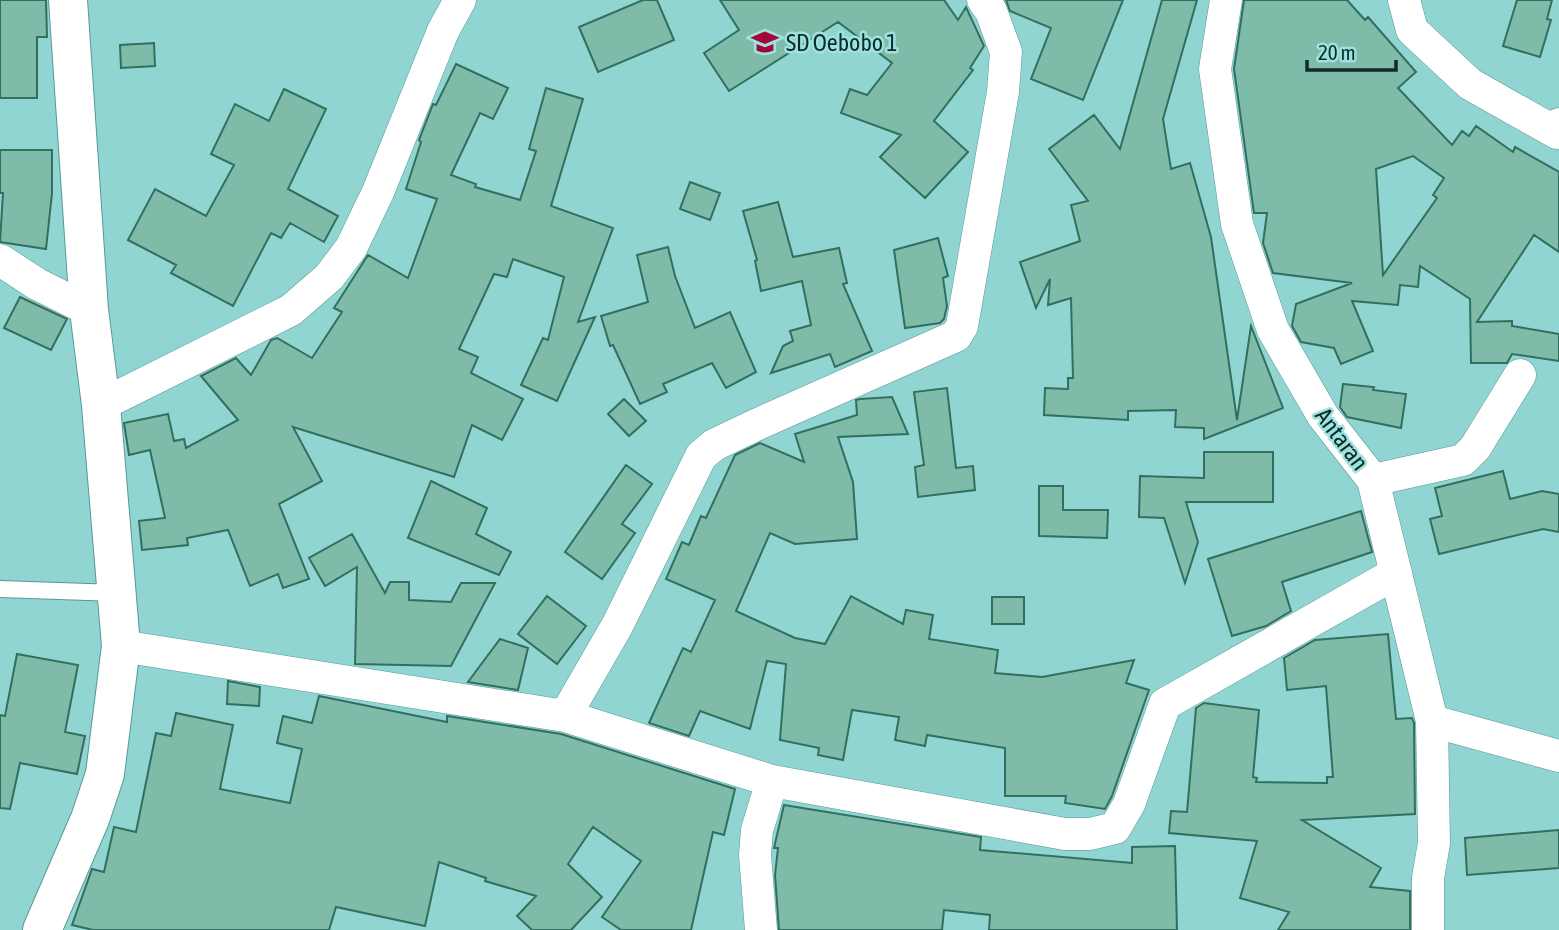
<svg xmlns="http://www.w3.org/2000/svg" width="1559" height="930" viewBox="0 0 1559 930" font-family="'Asap Condensed',sans-serif">
<rect width="100%" height="100%" fill="#91d5d3"/>
<path fill="#7ebba9" stroke="#326f5e" stroke-width="2" fill-rule="evenodd" d="M0,0H46L47,37H37V98H0Z
M643,0H657L674,40L598,72L579,27Z
M720,0H944L958,20L966,7L984,46L970,68L973,70L934,121L968,152L925,198L880,157L901,135L841,113L850,89L867,95L892,63L838,22L729,91L704,53L739,30Z
M1006,0H1123L1083,100L1031,79L1051,28L1010,11Z
M1162,0H1197L1163,119L1171,169L1190,163L1211,237L1237,420L1251,326L1283,408L1204,439V428L1175,427L1176,410L1128,411V420L1044,415L1045,388L1068,389V378H1073L1071,298L1048,305L1050,279L1036,308L1020,262L1080,241L1071,205L1088,201L1049,149L1094,115L1120,149Z
M1244,0H1347L1365,20L1368,17L1416,72L1398,88L1452,145L1462,131L1469,136L1476,126L1513,152L1515,147L1559,172V252L1534,235L1477,322L1512,321V326L1559,334V361L1512,354L1507,363H1471L1470,299L1420,266L1418,287L1400,285L1398,305L1352,301L1373,351L1341,364L1334,348L1301,342L1292,326L1296,304L1352,283L1273,273L1263,243L1267,213H1254L1234,69ZM1413,156L1444,178L1433,195L1437,198L1383,275L1376,169Z
M1517,0H1552L1547,19L1551,20L1540,57L1503,46Z
M154,43L155,66L121,68L120,45Z
M456,64L508,88L493,119L480,113L451,175L476,184L475,187L520,200L536,151L529,149L546,88L583,99L551,206L613,228L578,322L595,317L557,401L521,385L543,338L548,340L564,277L513,259L507,277L494,274L459,349L478,357L471,373L523,399L502,440L472,425L454,477L293,427L322,481L279,504L309,579L283,588L278,574L250,586L228,530L187,538L188,545L142,550L139,521L165,518L150,450L129,455L124,423L168,414L174,441L184,439L186,448L238,420L201,376L236,358L251,375L271,340L277,338L312,358L342,312L334,308L368,255L408,278L437,199L406,189L421,142L419,140L433,104L436,105Z
M284,89L326,109L288,189L338,216L324,242L290,223L281,238L271,233L233,306L171,273L176,265L128,240L155,189L206,216L234,165L211,154L235,104L269,121Z
M0,150H52V193L46,249L0,242L3,193H0Z
M690,182L720,193L710,220L680,209Z
M778,202L793,257L839,248L847,283L843,284L872,351L835,367L830,354L771,373L783,346L793,341L790,331L811,325L802,281L761,291L755,261L757,260L743,211Z
M938,238L948,276L943,278L947,306L944,319L940,323L905,328L894,250Z
M668,247L675,276L695,328L730,312L756,372L726,388L712,363L663,384L667,392L640,404L613,345L610,346L601,316L648,302L637,255Z
M20,297L67,319L51,350L4,328Z
M1343,384L1374,387L1373,390L1406,394L1401,428L1347,417L1340,407Z
M947,388L956,468L973,466L975,490L918,497L915,467L924,465L914,392Z
M892,397L908,434L838,437L853,482L857,539L795,544L770,533L736,611L795,638L825,644L851,596L903,624L906,610L933,615L929,639L998,650L995,673L1042,677L1134,660L1126,683L1149,690L1112,796L1105,809L1065,803L1066,796H1005V748L927,735L925,746L895,740L899,717L852,710L843,760L818,755L819,748L780,740L786,664L767,661L750,729L700,711L689,736L649,723L683,648L691,652L715,600L666,579L682,542L689,545L701,516L706,518L735,455L760,443L804,462L795,434L857,415L856,400L860,399Z
M624,399L646,421L629,436L608,414Z
M1204,452H1273V502H1186L1198,542L1185,583L1164,518L1139,517L1140,476L1204,478Z
M626,465L652,484L622,524L635,533L602,579L565,552Z
M1503,471L1510,499L1542,491L1559,494V532L1543,529L1439,554L1430,519L1442,516L1435,488Z
M431,481L487,508L476,534L511,552L499,575L408,538Z
M1039,486H1063V510H1108L1107,538L1039,536Z
M1361,511L1372,552L1282,582L1291,611L1266,626L1232,636L1208,559Z
M352,534L385,593L390,582H409V600L451,602L461,583H495L451,666L355,664L357,567L325,586L309,558Z
M547,596L586,626L557,664L518,634Z
M992,597H1024V624H992Z
M1388,634L1396,719L1412,718L1414,723L1415,814L1302,820L1381,868L1370,887L1410,891V930H1278L1289,912L1240,898L1257,841L1169,833L1171,811L1187,812L1196,708L1204,703L1259,710L1253,777L1257,778L1256,782L1327,783V777H1333L1326,686L1287,690L1284,658L1315,640Z
M500,639L528,648L518,690L468,682Z
M17,654L78,665L65,732L85,736L77,774L20,763L10,809L0,808V715L5,716Z
M228,681L260,687L259,706L227,704Z
M319,696L447,722V716L561,734L735,789L724,835L713,832L691,930H621L602,917L641,861L593,827L568,864L602,897L571,930H532L517,916L536,896L485,881L486,878L439,862L425,926L336,907L329,930H93L72,925L92,869L104,872L114,827L136,832L156,733L171,736L176,713L233,725L220,789L290,803L302,749L277,743L283,716L312,723Z
M784,805L981,837L980,850L1132,863V847L1175,846L1177,930H989L990,915L944,910L942,930H779L775,875L778,848H774Z
M1559,830V868L1467,875L1465,838Z"/>
<g fill="none" stroke-linecap="round" stroke-linejoin="round">
<defs>
<path id="lane" d="M0,589L117,593"/>
<path id="street" d="M1226,0L1215,69L1237,224L1273,330L1323,416L1373,480L1432,721L1434,843L1428,878V930
M1404,0L1412,30L1470,84L1557,133L1559,124
M0,260L37,284L89,310
M101,405L291,310L329,277L351,248L378,192L443,31L460,0
M1373,480L1463,460L1475,448L1520,375
M121,646L565,716L772,781L1065,834H1090L1115,828L1129,804L1165,704L1396,573
M565,716L617,626L701,456L714,445L758,424L956,336L962,326L1003,92L1006,52L991,11L983,0
M1432,721L1559,756
M761,930L755,855L757,830L772,781"/>
<path id="secondary" d="M42,930L90,819L105,774L121,646L101,405L89,310L68,0"/>
</defs>
<use href="#lane" stroke="#569997" stroke-width="18"/>
<use href="#street" stroke="#569997" stroke-width="33"/>
<use href="#secondary" stroke="#569997" stroke-width="40"/>
<use href="#lane" stroke="#fff" stroke-width="16"/>
<use href="#street" stroke="#fff" stroke-width="32"/>
<use href="#secondary" stroke="#fff" stroke-width="38"/>
</g>
<defs>
<symbol id="school-bare" viewBox="-9 -9 18 18"><path d="M0-5L7-2L0 1L-7-2ZM-4 1L0 2.5L4 1V4Q0 6-4 4Z" fill="#a3073a" stroke="#9ee2e0" stroke-width="2.5" paint-order="stroke"/></symbol>
</defs>
<g fill-rule="evenodd">
<use href="#school-bare" x="746" y="23" width="38" height="38"/>
</g>
<g text-anchor="middle" dominant-baseline="central" stroke-width="5" stroke-linejoin="round" paint-order="stroke">
<g font-size="24" fill="#0e2b2a" stroke="#9ee2e0" text-anchor="start">
<text x="786" y="42">SD Oebobo 1</text>
</g>
<g font-size="24" fill="#0e2b2a" stroke="#9ee2e0">
<text transform="translate(1342 439) rotate(53)">Antaran</text>
</g>
</g>
<path d="M1307 60v10h89v-10" fill="none" stroke="#0e2b2a" stroke-width="3.5"/>
<text x="1318" y="60" font-size="21" fill="#0e2b2a" stroke="#9ee2e0" stroke-width="5" paint-order="stroke">20 m</text>
</svg>
